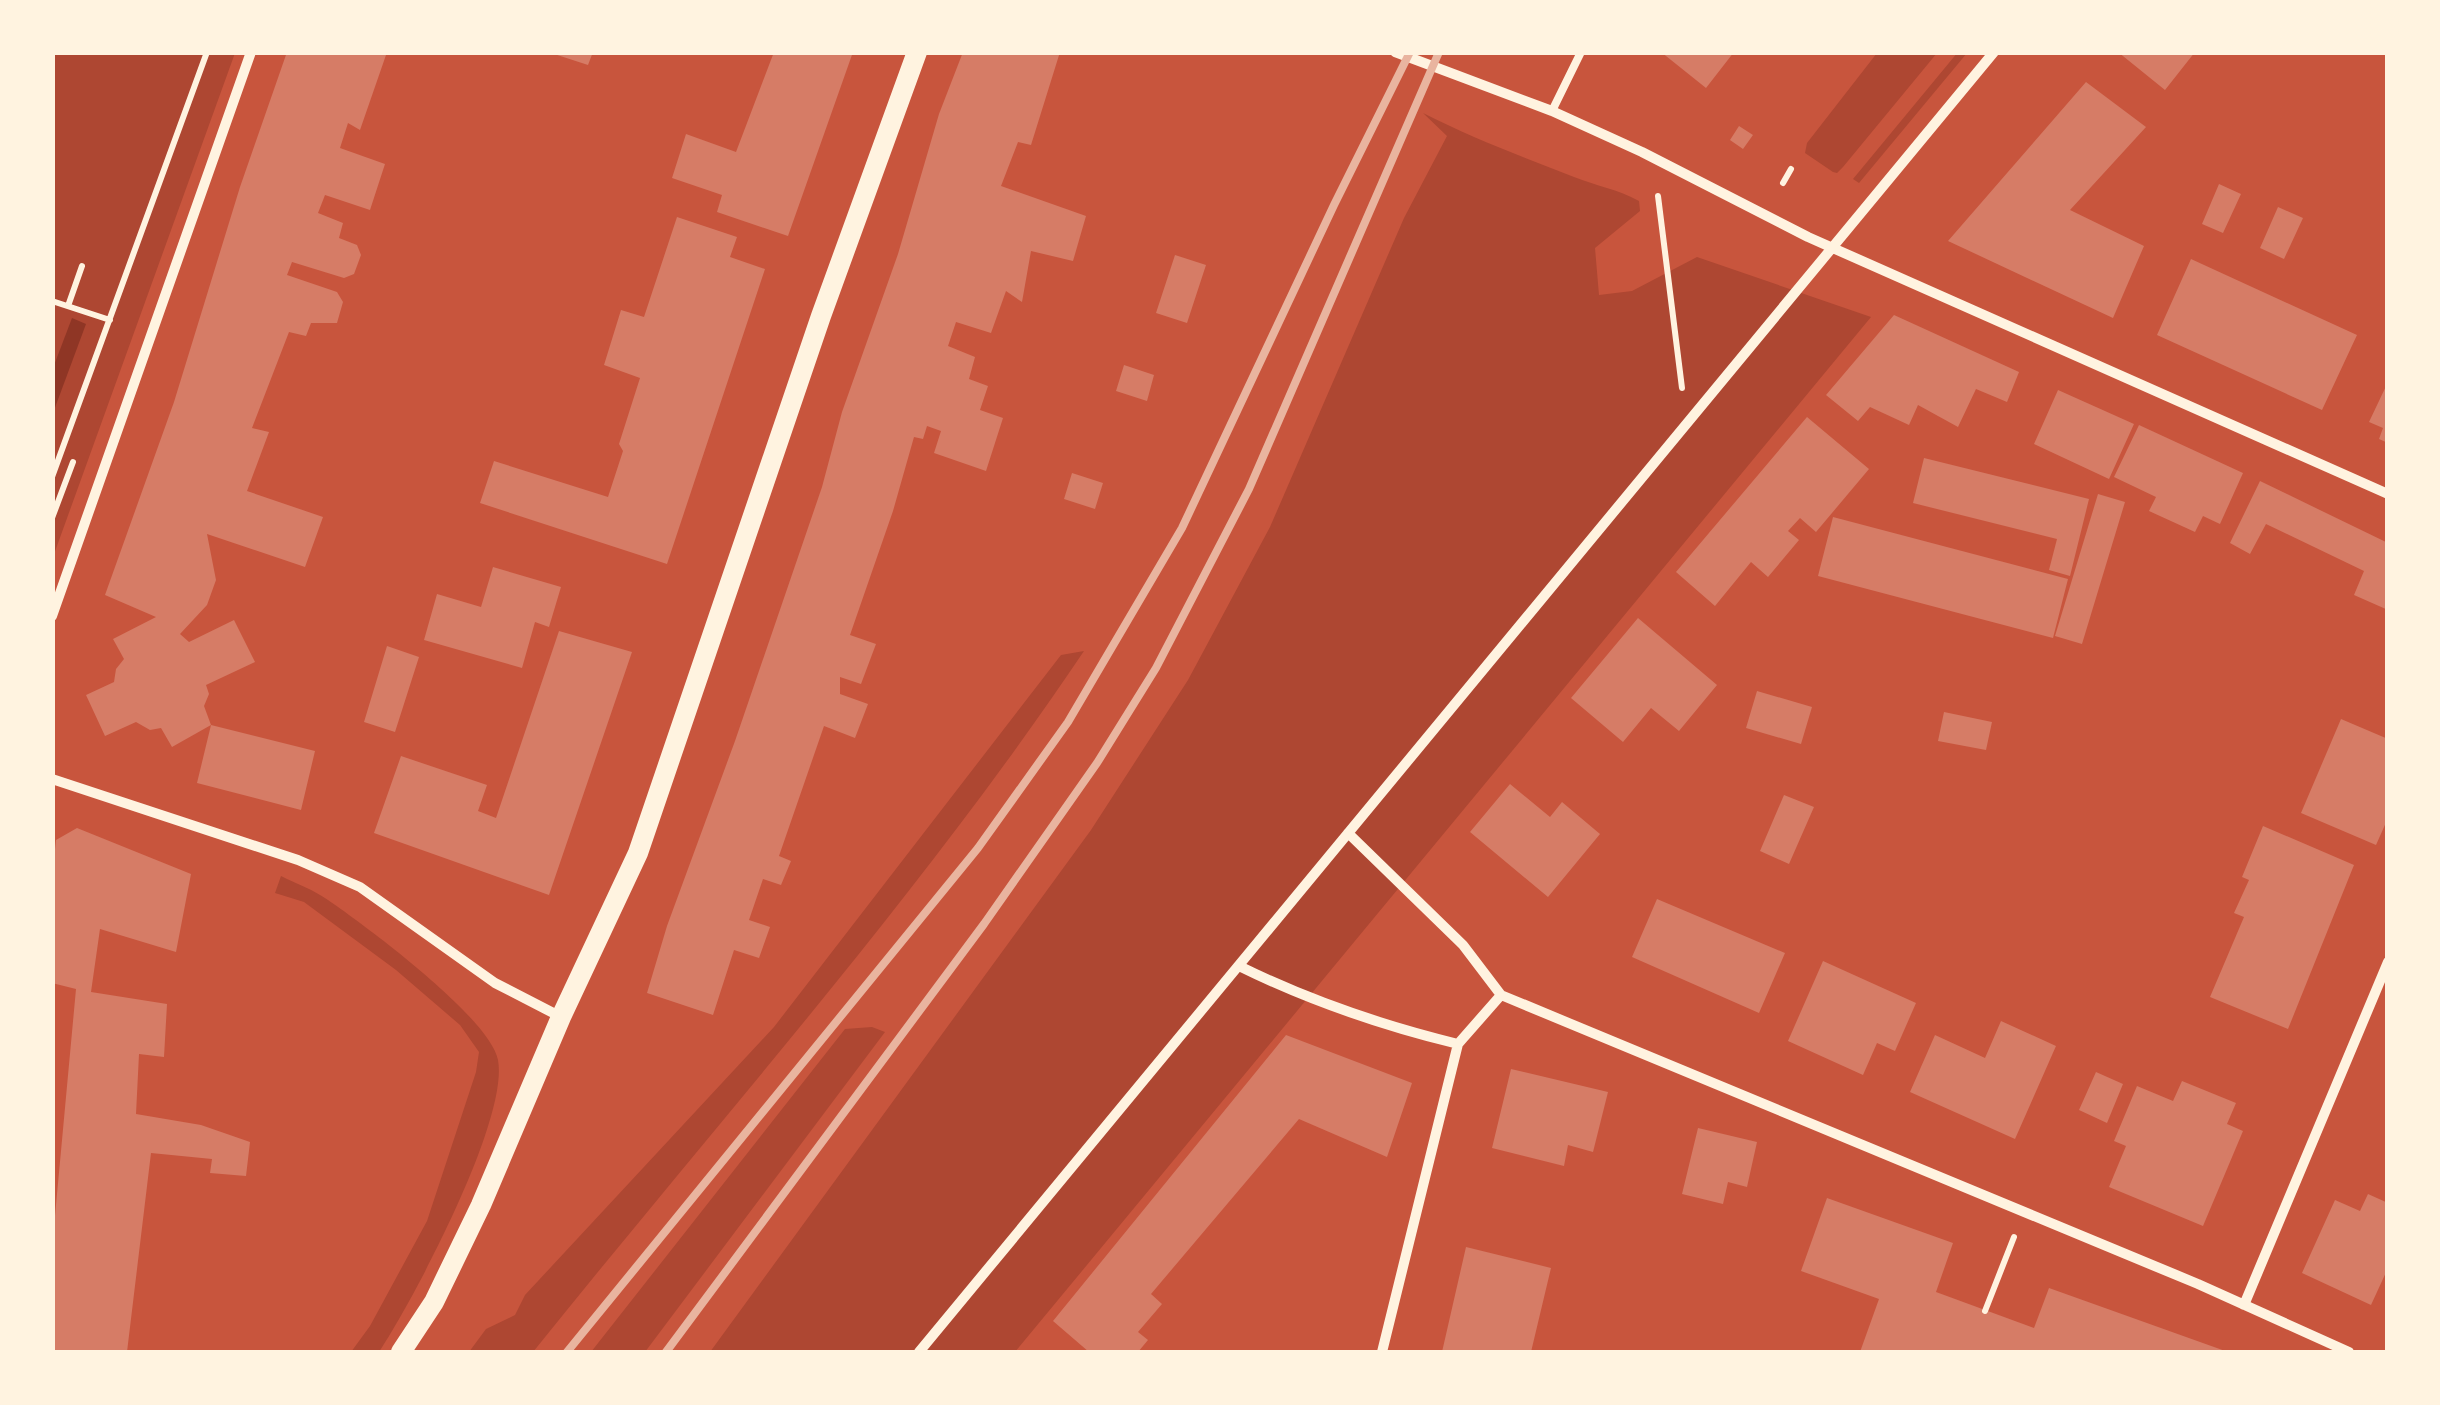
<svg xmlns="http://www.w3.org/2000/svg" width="2440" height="1405" viewBox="0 0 2440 1405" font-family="'Sofia Sans Condensed',sans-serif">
<rect width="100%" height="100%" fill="#c8553d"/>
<path fill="#ae4732" d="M1958,52L1967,53L1859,183L1853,179Z
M52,53H235L53,557H52Z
M1877,53H1937L1843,167L1837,173L1833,172L1805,153L1807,143Z
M1423,113C1472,138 1523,157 1574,177C1596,186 1618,189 1639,201L1640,211L1595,248L1599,295L1632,291L1697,257L1871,317L1015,1352H710L1091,830L1188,680L1270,527L1404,218L1447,136Z
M1084,651C918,898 719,1120 533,1352H469L486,1329L515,1315L525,1295L774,1027L1061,655Z
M281,876C297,884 314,890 328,900C366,926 490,1018 498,1060C509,1120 414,1299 379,1352H351L370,1326L427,1221L476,1072L479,1052L460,1025L396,970L304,902L275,893Z
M872,1027L885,1032L645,1352H591L845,1029Z"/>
<path fill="#8f3625" d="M72,318L86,324L53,413V368Z"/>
<path fill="#d67c66" d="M287,52L386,55L360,130L348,123L340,148L385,164L370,210L325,195L318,213L343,223L339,238L357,245L361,255L354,274L344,278L292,262L287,275L337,292L343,302L337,323H311L306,336L289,332L252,428L269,432L247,491L323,517L305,567L207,534L216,580L207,605L180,634L189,642L234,620L255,662L206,685L209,694L204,706L211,725L172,747L161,728L150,730L136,722L105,736L86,695L114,682L116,669L124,659L113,639L156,617L105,595L174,402L240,187Z
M548,52H593L588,65Z
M774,52H853L788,236L717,212L722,195L672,178L686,134L736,152Z
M963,52H1060L1031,145L1018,142L1001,186L1086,216L1073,261L1031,251L1022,302L1006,291L991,333L956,322L948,346L975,357L969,379L988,386L980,410L1003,418L986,471L934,453L941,431L927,426L923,439L914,437L893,511L850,635L876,644L861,684L840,677V694L868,704L855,738L824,726L779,856L791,861L781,885L763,879L749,920L770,927L759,958L734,950L713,1015L647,993L667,926L735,741L822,487L842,412L898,254L939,114Z
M1661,52H1734L1706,88Z
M2118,52H2195L2165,90Z
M2086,82L2146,127L2070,210L2144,246L2113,318L1948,241Z
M1739,126L1753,135L1743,149L1730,140Z
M2219,184L2241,194L2223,233L2202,224Z
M2278,207L2303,218L2284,259L2260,248Z
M677,217L737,237L730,257L765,269L667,564L480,503L494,461L608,497L623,451L619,444L640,378L604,365L621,310L644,317Z
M1175,255L1206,265L1187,323L1156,313Z
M2191,259L2357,335L2322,410L2157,335Z
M1894,315L2019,372L2007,402L1976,389L1958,427L1918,405L1909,425L1870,407L1858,421L1826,395Z
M1124,365L1154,375L1147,401L1116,391Z
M2388,382V443L2379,439L2383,428L2369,422Z
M2058,390L2134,424L2109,479L2034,444Z
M1807,417L1869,469L1816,532L1800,518L1788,531L1799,540L1768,577L1751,562L1715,606L1676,572Z
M2139,425L2243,473L2220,524L2203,516L2195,532L2149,511L2156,497L2114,477Z
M1924,458L2089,499L2070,576L2049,570L2057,539L1913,503Z
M1072,473L1103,483L1095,509L1064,499Z
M2260,481L2388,543V610L2354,595L2364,571L2266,524L2250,554L2230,543Z
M2098,494L2125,502L2082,644L2055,636Z
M1833,517L2068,579L2053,638L1818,576Z
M493,567L561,587L549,627L535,622L522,668L424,640L437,594L481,607Z
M1638,618L1717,685L1679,731L1651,708L1623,742L1571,698Z
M559,631L632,652L549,895L374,833L401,756L487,785L478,811L496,818Z
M387,646L419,657L395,732L364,722Z
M1757,691L1812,707L1801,744L1746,728Z
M1944,712L1992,722L1986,750L1938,741Z
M2341,719L2388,739V818L2376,845L2301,813Z
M211,725L315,751L301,810L197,783Z
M1510,784L1550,817L1562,802L1600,834L1548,897L1470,832Z
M1784,795L1814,807L1789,864L1760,851Z
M2263,826L2354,865L2288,1029L2210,997L2244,917L2234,913L2249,880L2242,877Z
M77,828L191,874L176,952L100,929L91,992L167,1004L164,1057L139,1054L136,1114L201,1125L250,1142L246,1176L210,1173L212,1159L151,1153L127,1352H52V1248L76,989L52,983V876L56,840Z
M1657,899L1785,953L1759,1013L1632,957Z
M1823,961L1916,1003L1895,1051L1877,1043L1863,1075L1788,1041Z
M2001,1021L2056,1046L2015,1139L1910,1092L1935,1035L1985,1058Z
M1286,1035L1412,1083L1387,1157L1299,1119L1151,1294L1162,1304L1138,1332L1148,1340L1138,1352H1089L1053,1321Z
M1511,1069L1608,1092L1593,1152L1568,1145L1564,1166L1492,1148Z
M2096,1072L2123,1084L2107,1123L2079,1110Z
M2182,1081L2236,1103L2227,1124L2243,1131L2203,1226L2109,1187L2126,1146L2114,1141L2137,1086L2173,1101Z
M1698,1128L1757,1142L1747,1187L1728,1182L1723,1204L1682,1194Z
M2368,1194L2388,1203V1268L2371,1305L2302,1273L2335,1200L2360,1211Z
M1827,1198L1953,1243L1936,1292L2034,1328L2049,1288L2228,1352H1860L1879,1299L1801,1271Z
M1466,1247L1551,1268L1531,1352H1442Z"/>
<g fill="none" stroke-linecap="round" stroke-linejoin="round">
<path stroke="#fff3e0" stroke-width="6" d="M1783,183L1791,169
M1658,196L1682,388
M52,301L110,320
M68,306L82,266
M52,477L207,52
M52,518L73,462
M1985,1311L2014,1237"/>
<path stroke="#fff3e0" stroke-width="8" d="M1552,111L1581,52"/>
<path stroke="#fff3e0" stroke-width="10" d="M1395,52L1552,111L1642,152L1808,237L2388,494
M52,616L251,52
M52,779L298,860L360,887L495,983L561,1017
M1348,833L1463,945L1501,995L1458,1044L1382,1352
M1239,966C1310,1001 1380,1025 1458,1044
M1501,995L2198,1284L2349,1352
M2244,1305L2388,962
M919,1352L1994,52"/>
<path stroke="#fff3e0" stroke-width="20" d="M401,1352L434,1302L481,1205L561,1017L638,853L821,316L917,52"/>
<path stroke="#e9b49f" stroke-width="8" d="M567,1352L978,848L1068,722L1182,528L1334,205L1410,52
M666,1352L984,924L1097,763L1156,668L1249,489L1439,52"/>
</g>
<rect width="2440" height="1405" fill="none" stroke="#fff3e0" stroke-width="110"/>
</svg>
